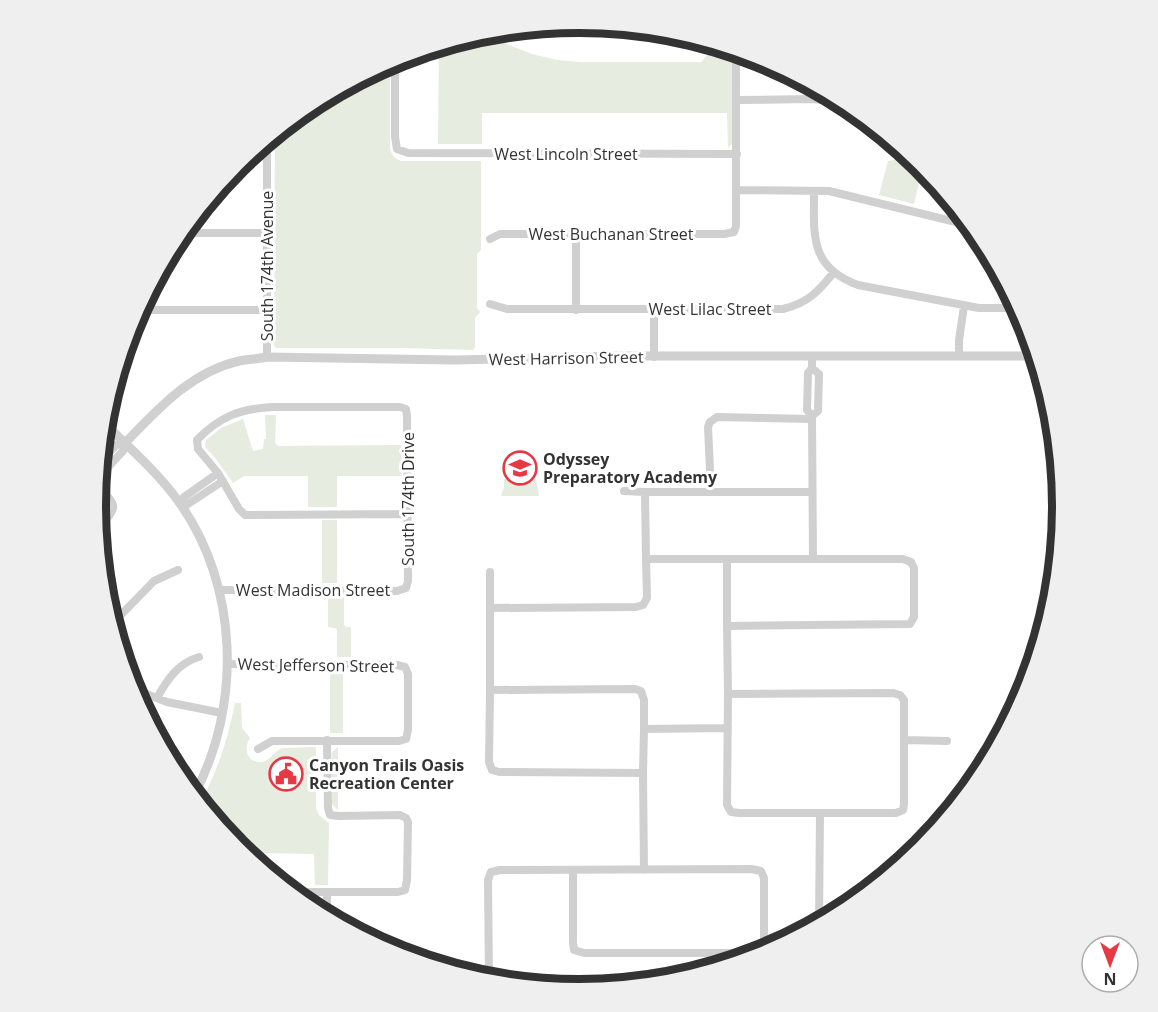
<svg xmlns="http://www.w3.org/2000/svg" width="1158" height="1012" viewBox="0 0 1158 1012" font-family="'Open Sans',sans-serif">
<rect width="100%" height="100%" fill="#fff"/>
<path fill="#e6ecdf" d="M484,32L507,44L532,54L557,60L581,62H701L716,45L733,50V143L728,148L727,113H482V144H438L439,46Z
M390,62V149C392,155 394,158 401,161H481V250L477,254V308L480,312L475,318V348L473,350L403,348H276L274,346L275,133L311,104Z
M899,146L921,164L928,173L927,174H924L921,175L914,204L879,195L888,161L894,160Z
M265,415H276L275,443L278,446L401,445L402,466L401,476H337V507H308V476H244L233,483L216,459L206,448L205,446L206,440L221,428L243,419L253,451L263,449L264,439H266Z
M504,479H536L539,496H501L504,487Z
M322,520H337V583H322Z
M328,597H344V625L346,627H351V657H337V629L335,628L328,627Z
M330,672H343V733H330Z
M235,703H241L242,728L250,738C243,748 247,764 262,762C271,760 275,750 283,748L315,747L316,749V808L319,815L329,823L328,885H315L314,854L259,853L258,865L237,848L200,803C218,771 228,738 235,703Z
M338,747V810L332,804V752Z
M317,898L323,903V915L312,909V899Z"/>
<path fill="#cfe2ee" d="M279,767H293V769L296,770V779H293V781H279V779H276V769H279Z"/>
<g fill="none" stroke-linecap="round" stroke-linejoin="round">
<path stroke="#d0d0d0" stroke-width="8" d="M395,59V137L397,149L408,153L737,154
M736,100L812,99L844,102
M246,156H267
M736,190L829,191L972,226
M814,191C814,235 809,267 858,285L979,308H1019
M180,233H267
M490,239L500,234H724L734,232L736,226V51
M490,304L507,309H783C808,303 819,291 834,272
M654,309V357
M138,310H267
M576,310V233
M812,356V368L808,373L807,410L812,416L813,559H903L911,562L914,568V617L910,624L727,626V559H813
M959,356V340L964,306
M267,357V139
M120,361L127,364
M812,368L819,374L818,411L812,416
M98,478L123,451L125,443L116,445L100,463
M97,486C119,507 118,507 98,528
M624,491L645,492
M711,491L708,427L710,422L717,417L812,419
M180,504H188L223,481
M180,504L184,497L218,473
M646,559L645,492H812
M490,572V608L636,607L643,605L647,598L646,559H727
M219,590L397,591L406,588L408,581L407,416L406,409L400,407H272C239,409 219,417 197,440L198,449L218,473L239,509L245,515L408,514
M490,608V690L635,689L641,691L644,700V729L728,728
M112,624L154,581L178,570
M727,626L728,694L893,693L900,695L904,700V804L903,810L896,813H739L731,812L727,805L728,694
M227,664L397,665L405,667L408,674V730L406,739L399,741H272L258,749
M131,688L167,702L222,713
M490,690L489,762L492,770L499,772L643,773L644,729
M157,698C167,680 178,663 199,657
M904,740L947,741
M643,773L644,870
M573,870V943L574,950L584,953H762
M290,892H398L405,890L407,880L408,822L406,818L400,815L339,816L330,815L328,808L327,740
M327,917V892
M819,924L820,813
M489,981L488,880L491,872L500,870L751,869L761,871L764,878V953"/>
<path stroke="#d0d0d0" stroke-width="9" d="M104,423C130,448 158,473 179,502C239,586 242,706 194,795
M125,443C158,409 191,372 239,361C248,359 258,359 267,357L454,360L623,356H1036"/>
</g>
<defs>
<symbol id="school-ring" viewBox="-11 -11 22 22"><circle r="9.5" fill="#fff" stroke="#e63946" stroke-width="1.5"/><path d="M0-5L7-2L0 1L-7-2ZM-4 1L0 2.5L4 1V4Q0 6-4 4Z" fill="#e63946"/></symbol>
<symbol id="civic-ring" viewBox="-11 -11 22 22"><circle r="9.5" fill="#fff" stroke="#e63946" stroke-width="1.5"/><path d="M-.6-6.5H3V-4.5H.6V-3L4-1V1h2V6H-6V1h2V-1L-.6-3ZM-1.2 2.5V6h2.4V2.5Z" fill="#e63946"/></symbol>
</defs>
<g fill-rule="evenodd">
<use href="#school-ring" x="501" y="449" width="38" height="38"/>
<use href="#civic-ring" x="267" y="755" width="38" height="38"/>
</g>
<g text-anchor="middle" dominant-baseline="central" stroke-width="6" stroke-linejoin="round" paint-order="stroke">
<g font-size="16" fill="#333" stroke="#fff">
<text x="566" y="154">West Lincoln Street</text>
<text x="611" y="234">West Buchanan Street</text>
<text transform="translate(267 266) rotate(-90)">South 174th Avenue</text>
<text x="710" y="309">West Lilac Street</text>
<text transform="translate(566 358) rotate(-1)">West Harrison Street</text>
<text transform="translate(408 499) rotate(-90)">South 174th Drive</text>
<text x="313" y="590">West Madison Street</text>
<text transform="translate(316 665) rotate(1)">West Jefferson Street</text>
</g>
<g font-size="16" font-weight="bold" fill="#333" stroke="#fff" text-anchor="start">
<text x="543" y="459">Odyssey<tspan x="543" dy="18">Preparatory Academy</tspan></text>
<text x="309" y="765">Canyon Trails Oasis<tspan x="309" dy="18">Recreation Center</tspan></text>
</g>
</g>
<path d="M0 0H1158V1012H0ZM106 506a473 473 0 1 1 946 0a473 473 0 1 1-946 0Z" fill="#efefef" fill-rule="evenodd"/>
<path fill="none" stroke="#333" stroke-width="8" d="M106 506a473 473 0 1 1 946 0a473 473 0 1 1-946 0Z"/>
<g transform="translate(1110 964) rotate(180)"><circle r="28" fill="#ffffff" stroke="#adadad" stroke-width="1.5"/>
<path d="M0-4.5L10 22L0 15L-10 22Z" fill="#e63946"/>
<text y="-9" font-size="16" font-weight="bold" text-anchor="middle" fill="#333333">N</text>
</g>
</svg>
